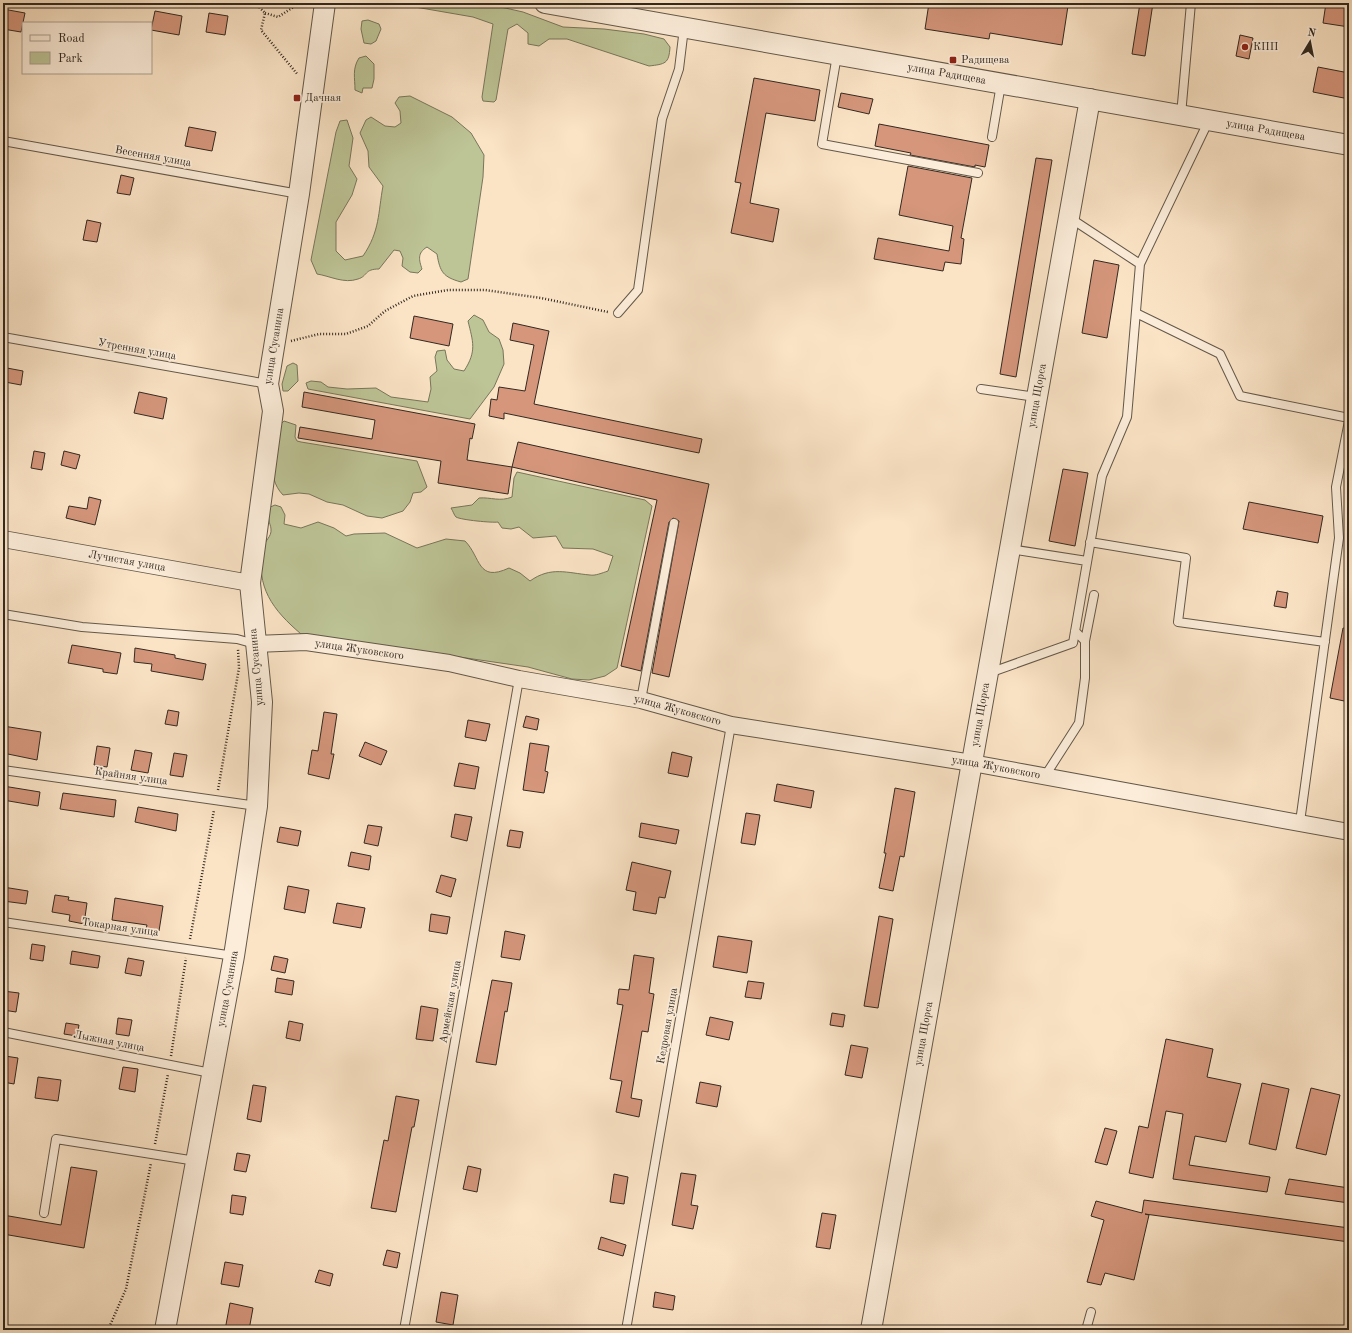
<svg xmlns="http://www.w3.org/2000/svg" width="1352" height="1333" viewBox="0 0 1352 1333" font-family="'Old Standard TT',serif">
<rect width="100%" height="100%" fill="#fbe4c6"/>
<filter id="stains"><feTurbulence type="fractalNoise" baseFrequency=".005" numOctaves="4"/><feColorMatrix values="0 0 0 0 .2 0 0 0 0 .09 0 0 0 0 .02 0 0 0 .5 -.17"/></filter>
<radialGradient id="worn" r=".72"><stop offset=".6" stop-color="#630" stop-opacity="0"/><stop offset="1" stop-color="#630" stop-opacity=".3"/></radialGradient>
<path fill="#bdc496" stroke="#78765b" d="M392,3H483L523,12L563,27L604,29L644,34L664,39L670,47C669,64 665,64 649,66L567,39H549L539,46L528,44V33L517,24L508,29L496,100L494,102L483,101L482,97L493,24L473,17Z
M368,20L379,24L381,29L376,41L371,44L364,43L361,29L362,21Z
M366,56L374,64V79L372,88H363L362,93L355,90C355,78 352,69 359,58Z
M410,96L452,117L471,133L484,155L483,177L468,279L461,282C443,277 440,272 437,254L427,247C417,253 419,260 422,269L418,273L410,272L402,266L403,258L400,251L394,250L379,269C364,269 368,276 358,279C344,284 330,276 317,274L311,260L336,132L340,121L347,120L353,138L349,166L357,179L352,195L336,222V251L345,260L363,256C380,231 378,213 383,186L369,167L368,151L360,133L366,120L371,117L385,126L395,127L401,123L400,111L395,103L399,97Z
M474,315L483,320L489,332L499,339L503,350L504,364L494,387L470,419L308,389L306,383L311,381L321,382L328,387L347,389L376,388L391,397L428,402L431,389L430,377L437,371L435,357L437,351L445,350L447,360L454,369L464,371C477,351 473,342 468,321Z
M293,363L297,365L298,381L288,391H283L282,384L287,366Z
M284,421L296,425L295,437L297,441L301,442L417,461L427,487L421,492L413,493L410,502L403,511L382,518L367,516L343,505L327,502L309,494L299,493L283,495C264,475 276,449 280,425Z
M517,472L645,500L652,506L617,668L605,676L589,680L572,679L528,667L301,634C273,610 255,587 263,548C264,541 272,537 271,529C271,526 269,523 269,520C268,516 268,512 268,508L275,505L281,507L285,515L284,524L301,528L318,522L334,528L346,536L354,534L385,533L417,548L446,539L465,541C481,557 477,583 509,568L520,573L530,581C551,566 567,573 590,575C595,576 602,573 608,571L613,556L593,549L563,548L556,536L533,538L519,527L511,529L502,528L498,522C493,523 461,520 456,517C454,515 453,511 451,508L472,505L479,498C491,497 500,502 512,497L514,478Z"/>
<path fill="#d5967c" stroke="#322920" d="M929,3H1051L1068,6L1062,45L990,33L989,39L925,29Z
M1140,3H1153L1145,56L1132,54Z
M1326,3H1349V27L1323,23Z
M3,9L25,13L21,32L3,29Z
M155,11L182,16L179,35L151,30Z
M209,13L228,16L225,35L206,32Z
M1240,35L1253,38L1249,59L1236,56Z
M1318,67L1349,73V99L1313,92Z
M754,78L820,90L815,121L766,113L750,203L779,209L773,242L731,233L741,183L735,182Z
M841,93L873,99L869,114L838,107Z
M879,124L989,145L985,167L975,165V167L910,155L911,153L875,146Z
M189,127L216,132L212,151L185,146Z
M1036,158L1052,160L1016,377L1000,374Z
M908,166L972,178L961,238L964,239L961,264L945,262L943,271L874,259L878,238L949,251L953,226L899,215Z
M121,175L134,178L130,195L117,193Z
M87,220L101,223L97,242L83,240Z
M1094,260L1119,265L1107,338L1082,333Z
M414,316L453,324L449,346L410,338Z
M513,323L549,331L534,404L702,439L699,453L504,413V419L489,416L491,399L497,400L499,387L525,391L534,345L510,340Z
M7,368L23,371L21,385L5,382Z
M139,392L167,398L163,419L134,413Z
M304,392L475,424L472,439L470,438L467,460L512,467L508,494L438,483L441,461L298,438L300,427L372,439L375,420L302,407Z
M518,442L709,484L669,677L652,673L679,521L673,518L669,522L641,671L621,666L657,500L512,467Z
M34,451L45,453L42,470L31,468Z
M64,451L80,455L76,469L61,465Z
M1063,469L1088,473L1075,546L1049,541Z
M89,497L101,500L95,525L66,518L69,506L87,509Z
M1249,502L1323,516L1318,543L1243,529Z
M1277,591L1288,593L1286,608L1274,606Z
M1343,628L1349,629V702L1330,698Z
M72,645L121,653L117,674L103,672V669L68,663Z
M135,648L175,655V658L206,664L203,680L151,671L152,664L134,662Z
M168,710L179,712L177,726L165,724Z
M324,712L337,714L331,754H334L329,779L308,774L312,750L318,751Z
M526,716L539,719L537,730L523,727Z
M468,720L490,724L486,741L465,737Z
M3,726L41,732L37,760L3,753Z
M365,742L387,751L381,765L359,756Z
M530,743L549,746L545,771L548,772L544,793L523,790Z
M97,746L110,748L107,767L94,765Z
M135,750L152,753L148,773L131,770Z
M672,752L692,757L688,777L668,773Z
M174,753L187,755L183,777L170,775Z
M459,763L479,767L475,789L454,786Z
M777,784L814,791L811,808L774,801Z
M3,786L40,792L38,806L3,800Z
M895,788L915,792L904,857L900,856L893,891L879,888L886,853H884Z
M63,793L116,800L114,817L60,809Z
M138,807L178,814L176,831L135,822Z
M746,813L760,815L755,845L741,843Z
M455,814L472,817L467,841L451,837Z
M641,823L679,830L676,844L639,837Z
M368,825L382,827L378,846L364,843Z
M280,827L301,831L298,846L277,842Z
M510,830L523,832L520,848L507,846Z
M351,852L371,856L369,870L348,866Z
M632,862L671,871L665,898L659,897L656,914L633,910L636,892L626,890Z
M441,875L456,879L451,897L436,892Z
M288,886L309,890L305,913L284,909Z
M3,887L28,891L26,904L3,901Z
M55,895L69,897L68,900L87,903L84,924L69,921L70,915L52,912Z
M115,898L163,906L159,931L146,929L147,925L112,920Z
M337,903L365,908L361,928L333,923Z
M431,914L450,917L447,934L429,931Z
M879,916L893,919L878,1008L864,1006Z
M505,931L525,935L520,960L501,957Z
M718,936L752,941L747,973L713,967Z
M32,944L45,946L43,961L30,959Z
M72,951L100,956L98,968L70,964Z
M634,955L654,958L649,993L654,994L648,1032L642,1031L631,1098L642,1100L639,1117L616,1112L622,1081L610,1079L623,1005L617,1004L619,989L629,990Z
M274,956L288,959L285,973L271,970Z
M128,958L144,961L141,976L125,973Z
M277,978L294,981L292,995L275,992Z
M492,980L512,983L507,1012L505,1011L496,1065L476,1062Z
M748,981L764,983L761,999L745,997Z
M3,991L19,993L16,1012L3,1010Z
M421,1006L438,1009L433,1041L416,1039Z
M832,1013L845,1015L843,1027L830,1025Z
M710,1017L733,1022L729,1040L706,1035Z
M118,1018L132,1020L129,1036L116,1034Z
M289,1021L303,1024L300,1041L286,1038Z
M66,1023L79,1025L77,1036L64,1034Z
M1166,1039L1213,1049L1207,1077L1241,1084L1226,1142L1195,1136L1189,1165L1270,1177L1267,1192L1173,1179L1183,1114L1166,1111L1153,1178L1129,1173L1139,1126L1148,1128Z
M851,1045L868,1048L862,1078L845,1075Z
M5,1056L18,1058L14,1084L3,1082Z
M123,1067L138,1069L135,1092L119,1089Z
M38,1077L61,1080L58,1101L35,1098Z
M700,1082L721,1086L717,1107L696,1103Z
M1262,1083L1289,1089L1276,1150L1249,1144Z
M253,1085L266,1087L261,1122L247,1119Z
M1311,1088L1340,1095L1326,1155L1296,1148Z
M396,1096L419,1100L414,1127H412L396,1212L371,1208L384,1140L388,1141Z
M1105,1128L1117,1131L1107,1165L1095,1162Z
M237,1153L250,1155L246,1172L234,1170Z
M468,1166L481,1169L477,1192L463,1189Z
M71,1167L97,1171L84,1248L3,1234V1215L61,1225Z
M681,1173L696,1175L691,1205L698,1206L693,1229L672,1225Z
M614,1174L628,1177L624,1204L610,1202Z
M1289,1179L1349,1188V1203L1285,1194Z
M232,1195L246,1197L243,1215L230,1213Z
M1144,1200L1349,1228V1242L1145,1214L1149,1215L1134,1280L1105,1273L1101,1285L1087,1282L1104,1220L1091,1216L1096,1201L1142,1213Z
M822,1213L836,1215L830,1249L816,1247Z
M601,1237L626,1245L623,1256L598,1249Z
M387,1250L400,1253L397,1268L383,1265Z
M225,1262L243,1265L239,1287L221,1284Z
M319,1270L333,1274L330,1286L315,1282Z
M441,1292L458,1295L453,1325L436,1322Z
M655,1292L675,1296L673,1310L653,1307Z
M230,1303L253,1308L249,1330H225Z"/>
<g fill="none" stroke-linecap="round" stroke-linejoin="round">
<defs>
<path id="service" d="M837,55L822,144L978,173
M1181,115L1191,3
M992,137L1001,84
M3,141L299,194
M1070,218L1140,264
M618,313L638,290L662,119L679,69L684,28
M1136,313L1220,354L1240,396L1349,418
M3,337L268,384
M981,389L1036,397
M1090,542L1186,558L1178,622L1325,642
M1010,549L1087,561
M3,614L82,627L237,639L255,644
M1085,641L1094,595
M989,673L1073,643L1102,476L1127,417L1140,264L1209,120
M641,700L674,523
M3,770L257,806
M1045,776L1079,723L1085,678V641L1075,631
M1300,822L1339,538L1336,487L1349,421
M3,922L234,956
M3,1032L211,1073
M44,1213L56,1139L196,1161
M404,1330L519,679
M626,1330L731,725
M1086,1330L1091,1312"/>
<g id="minor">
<path id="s1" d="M3,539L250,583"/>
<path id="s2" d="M255,644L306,642L449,663L519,679L641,700L731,725L972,763L1349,832"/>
</g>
<g id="tertiary">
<path id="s3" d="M545,3L1349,145"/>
<path id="s4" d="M165,1330L234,956L257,806L262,702L250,583L273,411L268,384L299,194L325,3"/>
<path id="s5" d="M871,1330L1090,99"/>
</g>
</defs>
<use href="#service" stroke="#64584a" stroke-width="10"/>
<use href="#minor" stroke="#64584a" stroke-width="18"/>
<use href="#tertiary" stroke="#64584a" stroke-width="22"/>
<path stroke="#322920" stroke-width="2.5" stroke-dasharray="1 2" stroke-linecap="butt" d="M255,3L265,13L261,30L298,75
M265,13L278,17L300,3
M291,341L319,334H346L368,326L385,311L413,296L448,290H485L541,298L608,312
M218,790L239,668L238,649
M190,939L214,810
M171,1056L186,958
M155,1144L168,1074
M108,1330L126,1289L151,1163"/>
<use href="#service" stroke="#fcedda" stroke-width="8"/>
<use href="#minor" stroke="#fcedda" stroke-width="16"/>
<use href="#tertiary" stroke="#fcedda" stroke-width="20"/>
</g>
<g fill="#8f2418" stroke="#fcedda" stroke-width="1.5">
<circle cx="1245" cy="47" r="4"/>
<rect x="949" y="56" width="8" height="8" rx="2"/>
<rect x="293" y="94" width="8" height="8" rx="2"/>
</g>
<g text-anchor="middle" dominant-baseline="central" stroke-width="3.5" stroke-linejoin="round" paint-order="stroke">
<g font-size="11" fill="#322920" stroke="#fcedda" text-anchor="start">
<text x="1253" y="47">КПП</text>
<text x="961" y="60">Радищева</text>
<text x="305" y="98">Дачная</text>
</g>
<g font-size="11" fill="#322920" stroke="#fcedda">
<text stroke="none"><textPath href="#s3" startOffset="408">улица Радищева</textPath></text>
<text stroke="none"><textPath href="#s3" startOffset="732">улица Радищева</textPath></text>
<text transform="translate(153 157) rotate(10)">Весенняя улица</text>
<text stroke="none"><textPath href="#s4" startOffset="995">улица Сусанина</textPath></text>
<text transform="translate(137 350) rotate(10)">Утренняя улица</text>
<text stroke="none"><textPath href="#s5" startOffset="949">улица Щорса</textPath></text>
<text stroke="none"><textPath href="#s1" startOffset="126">Лучистая улица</textPath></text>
<text stroke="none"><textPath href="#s2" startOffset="105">улица Жуковского</textPath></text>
<text transform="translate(257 667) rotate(-95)">улица Сусанина</text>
<text stroke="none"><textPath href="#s2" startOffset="429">улица Жуковского</textPath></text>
<text stroke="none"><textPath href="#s5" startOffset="625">улица Щорса</textPath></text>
<text stroke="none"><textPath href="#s2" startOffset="753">улица Жуковского</textPath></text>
<text transform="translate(131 777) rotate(8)">Крайняя улица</text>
<text transform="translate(120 928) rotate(8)">Токарная улица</text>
<text stroke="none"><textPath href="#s4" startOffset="347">улица Сусанина</textPath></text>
<text transform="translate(451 1002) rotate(-80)">Армейская улица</text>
<text transform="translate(668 1026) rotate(-80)">Кедровая улица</text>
<text stroke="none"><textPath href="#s5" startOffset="301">улица Щорса</textPath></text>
<text transform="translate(109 1042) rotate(11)">Лыжная улица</text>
</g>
</g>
<rect width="1352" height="1333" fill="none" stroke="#fbe4c6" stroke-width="16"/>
<rect x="4" y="4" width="1344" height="1325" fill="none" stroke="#322920" stroke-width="2"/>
<rect x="8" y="8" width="1336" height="1317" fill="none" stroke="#322920"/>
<rect x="22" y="22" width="130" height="52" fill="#fcedda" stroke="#ab9f90"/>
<rect x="30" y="35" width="20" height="6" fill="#fcedda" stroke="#ab9f90"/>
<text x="58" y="42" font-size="12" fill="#322920">Road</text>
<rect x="30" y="52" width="20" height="12" fill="#bdc496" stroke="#ab9f90"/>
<text x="58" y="62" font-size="12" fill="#322920">Park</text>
<g transform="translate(1310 42) rotate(10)" stroke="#fcedda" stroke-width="3" paint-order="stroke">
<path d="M0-3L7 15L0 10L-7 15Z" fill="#322920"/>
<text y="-6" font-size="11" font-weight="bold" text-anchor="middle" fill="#322920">N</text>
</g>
<rect width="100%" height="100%" filter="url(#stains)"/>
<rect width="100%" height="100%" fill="url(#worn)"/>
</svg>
